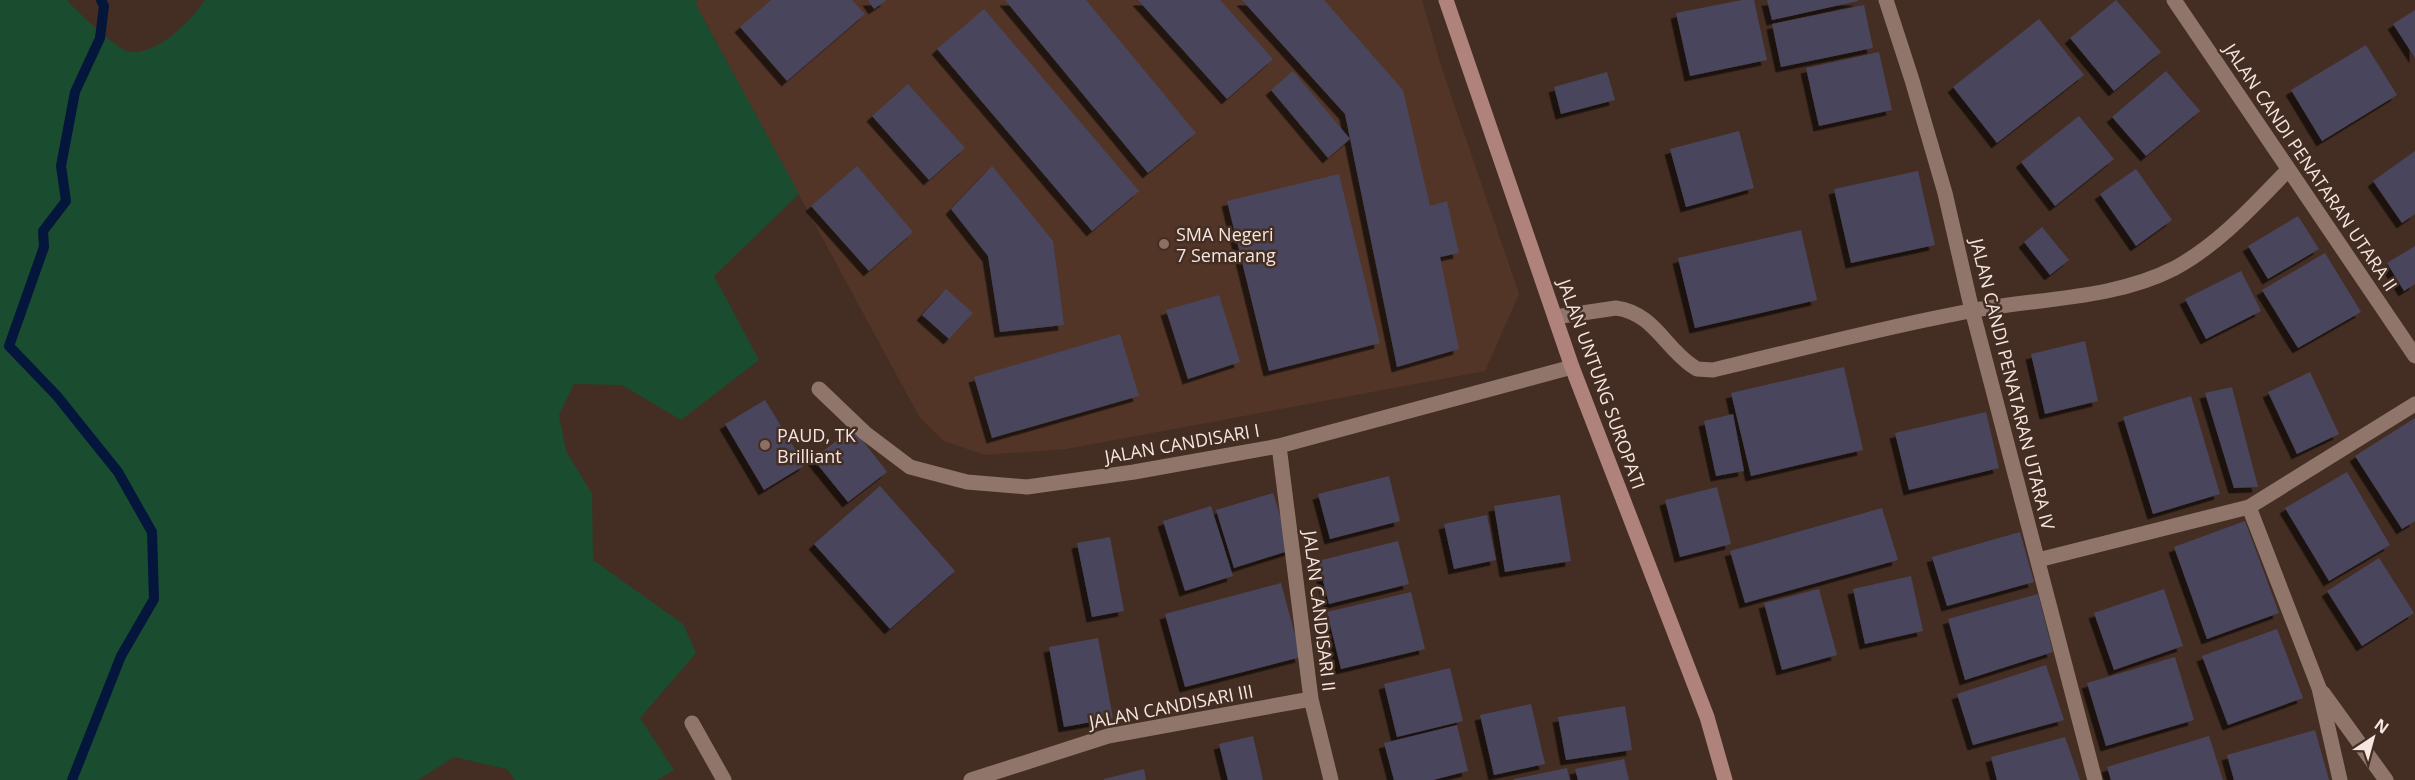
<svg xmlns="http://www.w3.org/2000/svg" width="2415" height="780" viewBox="0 0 2415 780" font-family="'Open Sans',sans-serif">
<defs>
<filter id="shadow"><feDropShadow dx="-5.5" dy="5.5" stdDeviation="0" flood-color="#0009"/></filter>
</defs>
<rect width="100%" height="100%" fill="#442e23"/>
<path fill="#523527" d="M698,0H1422L1441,66L1519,294L1485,371L1066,449L985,455L944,441L920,418L695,3Z"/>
<path fill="#1a4c30" d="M0,0H67C76,11 115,47 127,51C154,59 192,20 205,0H698L695,3L799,194L714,276L759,360L681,420L622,385L574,384L559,415L566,451L592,494L593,560L683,624L696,653L640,718L674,770L657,780H515L507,769L454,757L418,780H0Z"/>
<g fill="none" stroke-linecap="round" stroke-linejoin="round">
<path stroke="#04163b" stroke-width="10" d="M72,780L121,656L154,599L152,532L118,472L57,396L9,346L44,247L43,231L66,201L61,166L75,92L100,38L104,6L101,0"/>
</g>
<path fill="#4a455b" filter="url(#shadow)" d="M771,0H852L865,14L787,81L740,27Z
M868,0H887L874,9Z
M1005,0H1086L1196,133L1148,173Z
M1138,0H1220L1273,59L1227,99Z
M1242,0H1324L1403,90L1430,206L1447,201L1459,253L1440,257L1459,349L1397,367L1345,114Z
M1742,0H1754L1767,60L1690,76L1676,13Z
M1767,0H1858V1L1772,20Z
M2116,0L2161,52L2114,91L2070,38Z
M1864,5L1873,48L1781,67L1772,24Z
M984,9L1139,191L1092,231L937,49Z
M2415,10V58L2393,24Z
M2039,19L2084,75L1997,143L1953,87Z
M2366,45L2397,95L2322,141L2291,90Z
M1879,52L1892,110L1819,126L1806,68Z
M1293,71L1350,139L1328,158L1271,90Z
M2166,71L2200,111L2146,156L2112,117Z
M1607,72L1615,100L1561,114L1554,87Z
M908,84L965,148L929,180L872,116Z
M2079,116L2114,159L2055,206L2021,162Z
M1739,131L1754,188L1686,207L1670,149Z
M2415,151V214L2402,223L2373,181Z
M857,166L913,232L869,271L811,206Z
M992,166L1053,241L1064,325L1000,332L988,256L951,209Z
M2136,169L2172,220L2136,246L2100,194Z
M1918,171L1935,245L1851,263L1834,189Z
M1339,174L1380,343L1269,371L1227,201Z
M2298,216L2319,249L2268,279L2248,246Z
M2042,227L2069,260L2050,275L2024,242Z
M1801,230L1817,300L1695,328L1678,258Z
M2415,246V284L2404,291L2387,263Z
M2325,253L2361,312L2298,348L2262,290Z
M2241,271L2261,311L2206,339L2185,299Z
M946,289L973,313L949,339L922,315Z
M1219,295L1240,362L1188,379L1166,310Z
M1120,334L1139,396L992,438L974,377Z
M2085,341L2098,401L2045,414L2031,354Z
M1844,367L1863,450L1751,476L1731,393Z
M2310,372L2339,434L2297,454L2268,392Z
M2232,387L2258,487L2234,488L2205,393Z
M2191,396L2220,494L2153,514L2123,417Z
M765,400L805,465L764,490L725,424Z
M1986,412L1999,468L1909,490L1895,433Z
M1733,414L1744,471L1716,476L1704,421Z
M2415,418V521L2402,529L2355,456Z
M853,428L887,472L848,502L813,459Z
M2347,472L2390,545L2329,581L2285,508Z
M1389,476L1400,521L1330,539L1318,494Z
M880,486L955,571L890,629L814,544Z
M1717,487L1731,544L1680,557L1665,500Z
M1273,493L1291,550L1234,568L1216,510Z
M1560,495L1571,561L1505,572L1494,506Z
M1211,506L1233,576L1185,591L1163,521Z
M1882,508L1898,560L1745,603L1730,551Z
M1487,515L1496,560L1454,569L1444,524Z
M2245,521L2279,613L2207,639L2174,547Z
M2020,532L2034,582L1947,606L1932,557Z
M1110,537L1124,611L1092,617L1077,543Z
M1398,541L1409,584L1329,604L1318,561Z
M2379,558L2414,613L2362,646L2327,591Z
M1911,576L1923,631L1865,644L1853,589Z
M1281,583L1301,657L1185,687L1165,614Z
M1819,589L1837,655L1782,670L1764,603Z
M2164,589L2183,646L2114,670L2094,613Z
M1411,592L1425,649L1341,669L1327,612Z
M2038,594L2053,652L1965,680L1948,619Z
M2277,629L2303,698L2228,725L2202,656Z
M1098,638L1113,718L1064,727L1049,647Z
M2175,657L2194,720L2106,746L2087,683Z
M2046,665L2064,720L1973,745L1957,694Z
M1450,668L1463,721L1397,737L1384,684Z
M1531,704L1545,764L1494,775L1480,715Z
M1625,706L1632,750L1566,760L1558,717Z
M1457,725L1468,771L1433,780H1394L1384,743Z
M2315,730L2329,780H2234L2227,755Z
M1253,736L1263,780H1228L1219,744Z
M2209,736L2223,780H2111L2107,767Z
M2065,737L2080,780H1997L1991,757Z
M1624,759L1629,780H1578L1575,769Z
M1567,768L1570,780H1514V779Z
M1144,769L1146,780H1104V779Z"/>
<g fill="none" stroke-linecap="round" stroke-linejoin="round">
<path stroke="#90766a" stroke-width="15" d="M1886,0L1912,80L1945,193L1970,302L2095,780
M2174,0L2415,356
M1555,317L1616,308C1653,313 1664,346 1691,365L1697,369L1713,370C1798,350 1884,327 1970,311C2037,298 2113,300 2175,268C2219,244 2253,206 2288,170
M819,389L865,433L910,467L967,482L1027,487L1134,472L1279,446L1572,367
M1279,446L1311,699L1331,780
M2249,507L2319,688L2340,780
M2038,560L2249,507L2415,404
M2323,693L2386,780
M692,723L724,780
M971,780L1108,736L1311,699"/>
<path stroke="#af827b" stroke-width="15" d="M1446,0L1572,367L1707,717L1725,780"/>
</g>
<g fill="#8d6e63" stroke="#442e23" stroke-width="2">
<circle cx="1164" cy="244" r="6"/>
<circle cx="765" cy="445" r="6"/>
</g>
<g text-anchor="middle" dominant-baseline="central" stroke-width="5" stroke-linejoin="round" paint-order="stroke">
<g font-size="18" fill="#f5e6df" stroke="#442e23">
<text transform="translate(2311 167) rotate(56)">JALAN CANDI PENATARAN UTARA II</text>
<text transform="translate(1602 384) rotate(70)">JALAN UNTUNG SUROPATI</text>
<text transform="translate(2013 384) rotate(76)">JALAN CANDI PENATARAN UTARA IV</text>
<text transform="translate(1182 443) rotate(-10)">JALAN CANDISARI I</text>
<text transform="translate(1320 611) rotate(83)">JALAN CANDISARI II</text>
<text transform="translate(1171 706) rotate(-11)">JALAN CANDISARI III</text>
</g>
<g font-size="18" fill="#f5e6df" stroke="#442e23" text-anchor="start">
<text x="1176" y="234">SMA Negeri<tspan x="1176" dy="21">7 Semarang</tspan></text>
<text x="777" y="435">PAUD, TK<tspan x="777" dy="21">Brilliant</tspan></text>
</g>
</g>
<g transform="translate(2373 738) rotate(36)" stroke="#442e23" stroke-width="4.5" paint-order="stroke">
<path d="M0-4.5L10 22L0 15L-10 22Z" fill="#f5e6df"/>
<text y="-9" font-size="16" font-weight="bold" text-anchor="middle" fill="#f5e6df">N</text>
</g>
</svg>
